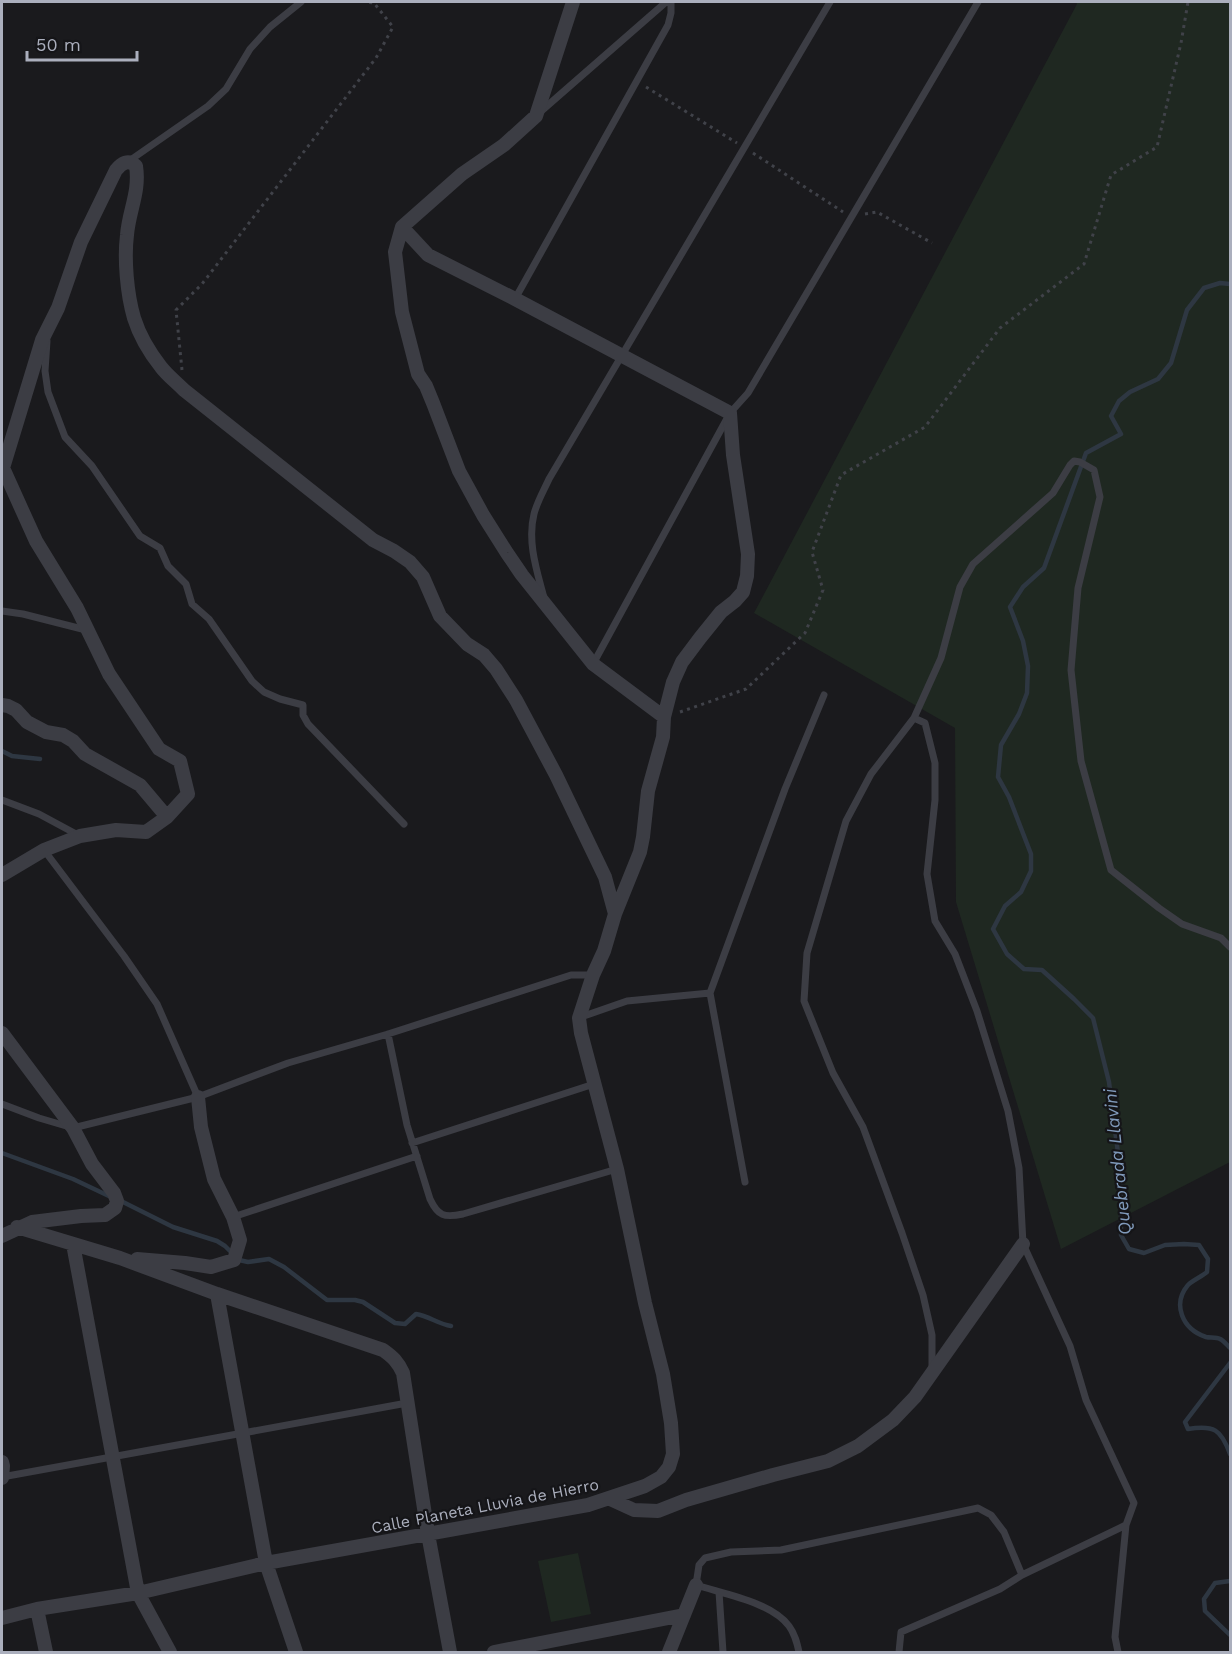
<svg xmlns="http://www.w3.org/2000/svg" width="1232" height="1654" viewBox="0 0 1232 1654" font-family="'Work Sans',sans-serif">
<rect width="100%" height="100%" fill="#1a1a1d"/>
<path fill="#1f2821" d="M1076,2H1230V1162L1061,1249L956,902L955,728L754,613L1077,4Z
M578,1553L591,1614L551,1622L538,1561Z"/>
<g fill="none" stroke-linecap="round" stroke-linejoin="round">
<path stroke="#2e3742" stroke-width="4.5" d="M1230,284L1220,283L1204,288L1187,310L1171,363L1158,379L1130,392L1119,401L1111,416L1121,434L1086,453L1044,568L1023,587L1010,607L1023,641L1028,666L1027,693L1019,714L1001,745L998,777L1009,797L1031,854V871L1021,892L1005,906L993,929L1007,954L1024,969L1042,970L1074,999L1093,1018L1109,1082L1121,1177V1235L1129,1249L1144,1253L1165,1245L1184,1244L1199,1245L1208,1259L1207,1272C1201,1277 1193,1280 1188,1285C1172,1304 1182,1329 1206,1337C1210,1338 1216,1337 1220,1339C1223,1340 1227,1345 1230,1348
M2,751L12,756L40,759
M2,1153L73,1179L111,1197
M119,1200L173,1227L217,1241L225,1246L239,1260L248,1262L269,1259L284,1267L327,1300H355L363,1302L395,1323L405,1324L416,1314C429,1316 438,1324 451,1326
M1230,1363L1185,1422L1188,1429C1214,1425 1221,1429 1230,1454
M1230,1581L1215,1583L1204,1599L1205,1611L1230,1635"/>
<path stroke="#404249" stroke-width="3" stroke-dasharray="3 4.5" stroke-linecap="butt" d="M646,87L737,143
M753,153L843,212
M865,214L877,212L932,243
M182,370L176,310L202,284L376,58L393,27L374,3L366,2
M680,712L746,689L805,633L823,590L812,552L841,475L925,427L1000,328L1084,264L1111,175L1157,147L1181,43L1188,2"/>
<path stroke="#3c3d44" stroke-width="7" d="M539,113L666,2
M129,161L208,106L226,89L250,49L270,27L301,2
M515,299L668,25L671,13V2
M47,341L45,371L48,392L65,437L92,466L140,536L160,548L168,566L186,584L192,604L209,619L252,681L264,692L280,699L303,705V715L308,724L404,824
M544,598C537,571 527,542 534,514C537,502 544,490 549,479L830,2
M2,611L23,614L86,630
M593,664L730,413L748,393L978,2
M2,800L39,814L78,835
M44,850L124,956L157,1004L198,1097
M710,993L785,789L824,695
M581,1017L627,1001L710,993L745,1182
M388,1034L407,1125L430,1199C438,1216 444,1218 463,1214L617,1169
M2,1104L39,1118L73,1128L198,1097L288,1063L388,1034L571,975H593
M412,1143L594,1084
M233,1217L417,1156
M932,1369V1335L923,1295L902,1233L863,1127L833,1073L804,1001L807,953L846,821L871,774L914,718L941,658L960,587L973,564L1053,493L1070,465L1074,461L1080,462L1094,470L1100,497L1078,588L1071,670L1081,761L1111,870L1159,908L1182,924L1221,938L1230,947
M2,1477L407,1403
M719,1592L723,1652
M799,1652C797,1643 795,1634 789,1626C771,1602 724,1594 696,1585L699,1565L705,1558L731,1552L781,1550L978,1508L991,1515L1004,1532L1022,1575
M899,1652L901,1632L1000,1589L1022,1575L1126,1525L1134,1503L1086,1400L1070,1346L1023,1244L1019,1168L1008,1111L977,1011L955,954L935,921L927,874L935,800V763L925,723L914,718
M1118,1652L1115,1637L1126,1525"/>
<path stroke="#3c3d44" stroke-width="14" d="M573,2L536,116L504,145L462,174L402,227L395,252L402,312L418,374L426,386L433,403L459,471L483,515L507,553L522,575L593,664L664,717
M2,705L8,706L16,710L27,722L46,732L63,735L73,741L85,754L140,785L167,817
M2,875L44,850L80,836L116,830L146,832L167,817L188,794L180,761L159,749L109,674L77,608L36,541L3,468L42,340L58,308L81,242L116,170C122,163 128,159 136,166C140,192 129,210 127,235C124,259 127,294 134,318C139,334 150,353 161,367C167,375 176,382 184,390L373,540L394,551L410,562L423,577L440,616L467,644L484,655L496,669L516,700L556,775L605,877L615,914
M2,1033L73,1128L92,1164L114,1193L117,1201L115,1208L105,1215L81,1216L32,1222L2,1236
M17,1227L120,1258L217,1294L383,1350C393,1357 398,1362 403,1373L428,1534L450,1652
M73,1244L138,1593L170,1652
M137,1259L185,1263L211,1267L234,1260L240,1240L233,1217L214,1179L201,1127L198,1097
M217,1294L266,1563L296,1652
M2,1462L3,1466L2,1478
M610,1499L634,1510L658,1511L686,1500L773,1475L828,1461L858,1446L893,1420L915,1397L1023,1244
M37,1609L46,1652
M2,1618L37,1609L138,1593L266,1563L588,1505L645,1486L661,1477L669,1467L673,1454L671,1423L663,1374L645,1303L617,1169L581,1033L579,1018L593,975L604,951L615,914L640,852L643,837L648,791L663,737L664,717L673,682L682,662L700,638L721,612L735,601L743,592L747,576L748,554L733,455L730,413L515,299L428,255L402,227
M494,1652L684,1615
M669,1652L696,1585"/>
</g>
<g text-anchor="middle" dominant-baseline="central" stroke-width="4.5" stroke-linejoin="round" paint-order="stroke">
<g font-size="16" fill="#abafbd" stroke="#151518">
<text transform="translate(485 1506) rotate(-11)">Calle Planeta Lluvia de Hierro</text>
</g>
<g font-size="18" font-style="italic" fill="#809abb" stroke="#151518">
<text transform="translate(1117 1162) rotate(-96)">Quebrada Llavini</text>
</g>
</g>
<rect width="1232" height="1654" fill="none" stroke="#abafbd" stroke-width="6"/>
<path d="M27 51v9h110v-9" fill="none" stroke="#abafbd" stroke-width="3"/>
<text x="36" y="51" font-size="18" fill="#abafbd" stroke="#151518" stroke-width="4.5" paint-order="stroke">50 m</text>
</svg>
